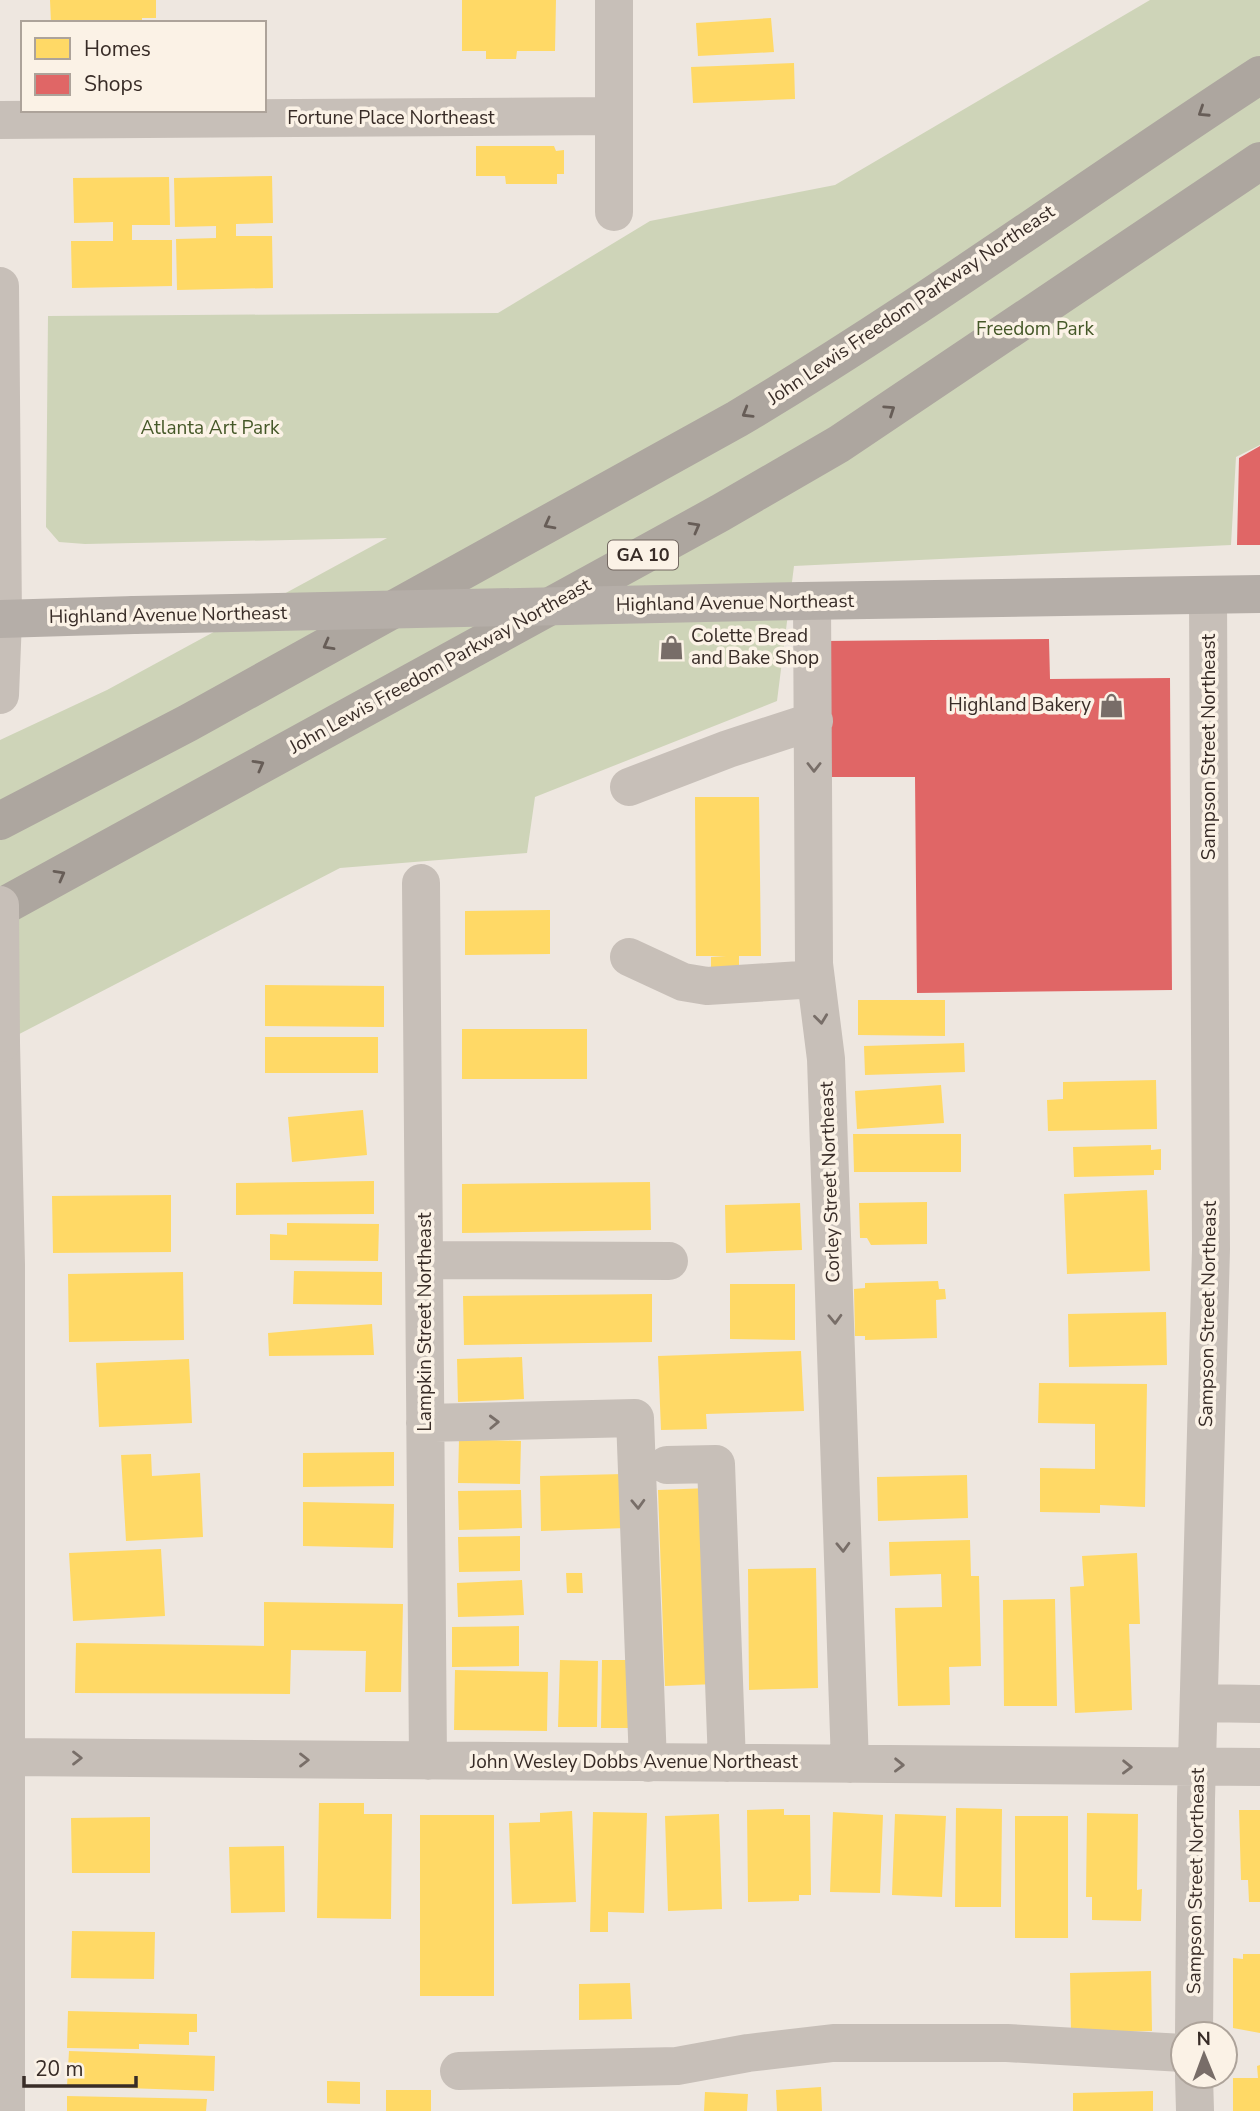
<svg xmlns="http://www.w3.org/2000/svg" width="1260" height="2111" viewBox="0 0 1260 2111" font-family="'Nunito Sans',sans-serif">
<rect width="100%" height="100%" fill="#eee7e0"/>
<path fill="#ced4b8" d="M1150,0H1260V445L1236,457L1231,545L794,566L777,701L535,797L527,853L340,868L0,1044V740L107,690L387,538L85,544L59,542L46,527L48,316L498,313L650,221L835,185Z"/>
<path fill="#ffd966" d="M50,0H156V18H142V23H51Z
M462,0H556L555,51H517L516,59H486V51H462Z
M771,18L774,52L698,56L696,23Z
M794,63L795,99L693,103L691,67Z
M476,146H554L556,151L564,150V174H557V184H506L505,176H476Z
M272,176L273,223L236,224V236H272L273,288L177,290L176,239L216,238V226L175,227L174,178Z
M169,177L170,225H132V240H172V286L72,288L71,241H113V222L74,223L73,178Z
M695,797H759L761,956H739V970L711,971V957L726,956H696Z
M550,910V954L465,955V911Z
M265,985L384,986V1027L265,1026Z
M858,1000H945V1036L858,1035Z
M462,1029H587V1079H462Z
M265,1037H378V1073H265Z
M964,1043L965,1072L865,1075L864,1046Z
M1156,1080L1157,1129L1048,1131L1047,1100L1063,1099V1082Z
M941,1085L944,1123L857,1129L855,1091Z
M363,1110L367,1155L292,1162L288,1117Z
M853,1134H961V1172H854Z
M1151,1145V1150L1161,1149V1170H1154V1175L1074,1177L1073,1147Z
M374,1181V1214L236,1215V1183Z
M650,1182L651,1230L462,1233V1184Z
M1147,1190L1150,1271L1067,1274L1064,1194Z
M171,1195V1252L53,1253L52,1196Z
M927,1202V1244L871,1245L867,1238H860L859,1203Z
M800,1203L802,1250L726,1253L725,1205Z
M287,1223L379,1224L378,1261L270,1260V1234L287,1235Z
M294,1271L382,1272V1305L293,1304Z
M183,1272L184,1340L69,1342L68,1274Z
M938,1281L939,1289H945L946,1299L936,1300L937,1338L865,1340V1336H855L854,1289L865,1288V1283Z
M730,1284H795V1340L730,1339Z
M652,1294V1342L464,1345L463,1296Z
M1166,1312L1167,1365L1069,1367L1068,1314Z
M372,1324L374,1355L269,1356L268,1333Z
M801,1351L804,1411L706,1414L707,1429L661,1430L658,1356Z
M522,1357L524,1399L458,1402L457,1359Z
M189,1359L192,1423L99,1427L96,1363Z
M1039,1383L1147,1384L1145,1507L1100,1505V1513L1040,1512V1468L1095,1469V1424L1038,1423Z
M459,1439L521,1441L520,1484L458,1483Z
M394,1452V1486L303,1487V1453Z
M151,1454L152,1476L200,1473L203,1537L126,1541L121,1455Z
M624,1474L626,1528L541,1531L540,1476Z
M967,1475L968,1518L878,1521L877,1477Z
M709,1488L716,1684L665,1686L658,1490Z
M521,1490L522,1528L459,1530L458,1491Z
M303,1502L394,1504L393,1548L303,1546Z
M520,1536V1571L459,1572L458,1537Z
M970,1540L971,1576H979L981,1666L949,1667L950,1705L898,1706L895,1608L942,1607L941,1574L890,1576L889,1542Z
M161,1549L165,1616L73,1621L69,1553Z
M1137,1553L1140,1624H1129L1132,1710L1075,1713L1070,1587L1084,1586L1082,1556Z
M816,1568L818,1688L749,1690L748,1569Z
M566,1573H582L583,1593H567Z
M522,1580L524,1615L458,1617L457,1583Z
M1055,1599L1057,1706H1004L1003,1600Z
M264,1602L403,1604L401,1692H365L366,1651L291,1650L290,1694L75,1693L76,1643L264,1646Z
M519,1626V1666L452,1667V1627Z
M560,1660L598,1661L597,1727H558Z
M602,1660H641V1728H601Z
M455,1670L548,1672L547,1731L454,1730Z
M319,1803H364V1814H392L391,1919L317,1918Z
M956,1808L1002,1809L1001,1907H955Z
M784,1809V1815H810L811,1895H799V1901L748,1902L747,1810Z
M1239,1810H1260V1902H1249L1248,1880H1241Z
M572,1811L576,1902L512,1904L509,1823L540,1822V1813Z
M593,1812L647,1813L644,1913L608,1912V1932H590Z
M833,1812L883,1815L880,1893L830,1892Z
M1087,1813L1138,1814L1137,1890L1142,1889L1141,1921L1092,1920V1897H1086Z
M719,1814L722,1909L668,1911L665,1816Z
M895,1814L946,1816L942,1897L892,1895Z
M420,1815H494V1996H420Z
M1015,1816H1068V1938H1015Z
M150,1817V1873H72L71,1818Z
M284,1846L285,1912L231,1913L229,1847Z
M72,1931L155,1932L154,1979L71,1978Z
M1243,1954H1260V2033L1233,2028V1958L1243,1959Z
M1151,1971L1152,2031L1071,2033L1070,1973Z
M630,1983L632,2019L579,2020V1984Z
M68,2011L197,2014V2032H189V2045L139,2044V2049L67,2048Z
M69,2051L215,2056L214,2091L67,2086Z
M1260,2065V2111H1233V2078H1258L1257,2066Z
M327,2081L360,2082V2104L327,2103Z
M821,2087L822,2111H777L776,2090Z
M386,2090H431V2111H386Z
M1153,2091V2111H1073V2093Z
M705,2092L748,2094L747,2111H704Z
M67,2096L207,2099L206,2111H67Z"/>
<path fill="#e06666" d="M1260,446V545H1237L1239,458Z
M1049,639L1050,679L1170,678L1172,990L917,993L915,777H823L822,641Z"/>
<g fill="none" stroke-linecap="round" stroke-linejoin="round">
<path stroke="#c7bfb8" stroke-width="38" d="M614,0V212
M0,120L614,116
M0,286L3,619L0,695
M812,601L814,964L826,1059L850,1764
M629,787L728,749L814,721
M421,883L428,1761
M629,957L683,982L707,986L816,979
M1,1043L6,1265V2111
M424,1260L669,1261
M425,1423L635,1418L648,1763
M667,1465L716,1464L727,1763
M1200,1703L1260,1704
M9,1757L1260,1767
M1194,2034L1196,1799L1211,1249L1208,595
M459,2071L677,2066L748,2053L833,2043H1007L1183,2053
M1194,2076L1195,2111"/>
<path stroke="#b5aea8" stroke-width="38" d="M801,601L1260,594
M0,619L134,615"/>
<path stroke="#ada69f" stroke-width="38" d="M0,821L188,723L737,419C916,313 1085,189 1260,75
M0,908L720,513L839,444L1260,161"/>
<path stroke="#c7bfb8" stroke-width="38" d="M0,905L1,1043"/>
<path stroke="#b5aea8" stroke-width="38" d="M134,615L801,601"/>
</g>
<defs><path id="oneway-chevron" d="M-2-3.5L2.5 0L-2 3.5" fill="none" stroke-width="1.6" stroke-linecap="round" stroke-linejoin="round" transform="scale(1.75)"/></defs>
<g stroke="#675d57">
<use href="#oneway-chevron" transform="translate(1203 112) rotate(147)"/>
<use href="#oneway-chevron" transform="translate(890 410) rotate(-34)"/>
<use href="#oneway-chevron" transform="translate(747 413) rotate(149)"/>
<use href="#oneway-chevron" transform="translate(549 524) rotate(152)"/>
<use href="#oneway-chevron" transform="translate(695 527) rotate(-29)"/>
<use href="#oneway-chevron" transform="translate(328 645) rotate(151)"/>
<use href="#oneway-chevron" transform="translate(259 765) rotate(-29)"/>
<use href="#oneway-chevron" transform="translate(60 875) rotate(-29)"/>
</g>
<g stroke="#786e68">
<use href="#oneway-chevron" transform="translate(814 767) rotate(90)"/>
<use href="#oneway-chevron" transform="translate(821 1019) rotate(83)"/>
<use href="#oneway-chevron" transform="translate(835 1319) rotate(88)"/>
<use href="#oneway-chevron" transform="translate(494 1422) rotate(-2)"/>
<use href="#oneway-chevron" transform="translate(638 1504) rotate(88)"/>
<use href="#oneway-chevron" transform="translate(843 1547) rotate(88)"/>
<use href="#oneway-chevron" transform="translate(77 1758)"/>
<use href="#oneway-chevron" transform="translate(304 1760)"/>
<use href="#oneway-chevron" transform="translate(899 1765) rotate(1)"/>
<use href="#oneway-chevron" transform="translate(1127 1767) rotate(1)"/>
</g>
<defs>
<symbol id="shop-bare" viewBox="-9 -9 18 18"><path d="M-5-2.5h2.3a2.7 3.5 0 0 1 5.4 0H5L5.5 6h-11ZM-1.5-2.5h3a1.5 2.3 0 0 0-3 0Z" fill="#786d68" stroke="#fbf2e6" stroke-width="2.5" paint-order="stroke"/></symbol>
</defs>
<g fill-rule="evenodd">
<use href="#shop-bare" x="654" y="630" width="35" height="35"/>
<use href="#shop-bare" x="1094" y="688" width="35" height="35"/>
</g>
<g text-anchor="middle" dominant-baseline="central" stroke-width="7" stroke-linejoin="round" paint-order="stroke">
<rect fill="#fbf2e6" stroke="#726760" stroke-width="2" x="608" y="540.5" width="70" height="29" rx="5"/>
<g font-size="18" font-weight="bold" fill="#382c27">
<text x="643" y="555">GA 10</text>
</g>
<g font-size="19" fill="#382c27" stroke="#fbf2e6">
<text x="391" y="118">Fortune Place Northeast</text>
<text transform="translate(911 305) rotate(-34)">John Lewis Freedom Parkway Northeast</text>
<text transform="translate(735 603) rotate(-1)">Highland Avenue Northeast</text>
<text transform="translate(168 615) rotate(-1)">Highland Avenue Northeast</text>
<text transform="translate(440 666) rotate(-29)">John Lewis Freedom Parkway Northeast</text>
<text transform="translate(1209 747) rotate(-90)">Sampson Street Northeast</text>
<text transform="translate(830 1182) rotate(-92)">Corley Street Northeast</text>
<text transform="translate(1208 1314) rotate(-89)">Sampson Street Northeast</text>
<text transform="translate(425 1322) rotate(-90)">Lampkin Street Northeast</text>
<text x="634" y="1762">John Wesley Dobbs Avenue Northeast</text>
<text transform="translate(1196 1881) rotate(-89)">Sampson Street Northeast</text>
</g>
<g font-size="19" fill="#455828" stroke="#fbf2e6">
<text x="1035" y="329">Freedom Park</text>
<text x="210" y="428">Atlanta Art Park</text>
</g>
<g font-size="19" fill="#382c27" stroke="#fbf2e6" text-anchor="start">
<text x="691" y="636">Colette Bread<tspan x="691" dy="22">and Bake Shop</tspan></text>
<text x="1091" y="705" text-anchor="end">Highland Bakery</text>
</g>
</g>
<rect x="21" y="21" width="245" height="91" fill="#fbf2e6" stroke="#ada39a" stroke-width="2"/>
<rect x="35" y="38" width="35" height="21" fill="#ffd966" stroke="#ada39a" stroke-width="2"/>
<text x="84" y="56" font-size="21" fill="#382c27">Homes</text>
<rect x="35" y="74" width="35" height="21" fill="#e06666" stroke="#ada39a" stroke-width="2"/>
<text x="84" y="91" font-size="21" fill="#382c27">Shops</text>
<g transform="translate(1204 2055) rotate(359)"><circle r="33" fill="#fbf2e6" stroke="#ada39a" stroke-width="2"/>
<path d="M0-5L12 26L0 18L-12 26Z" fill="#786d68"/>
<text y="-10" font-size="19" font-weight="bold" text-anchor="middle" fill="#382c27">N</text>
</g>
<path d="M24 2076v10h112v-10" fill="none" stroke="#382c27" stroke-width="3.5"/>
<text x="35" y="2076" font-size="21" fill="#382c27" stroke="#fbf2e6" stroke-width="5" paint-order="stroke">20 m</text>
</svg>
